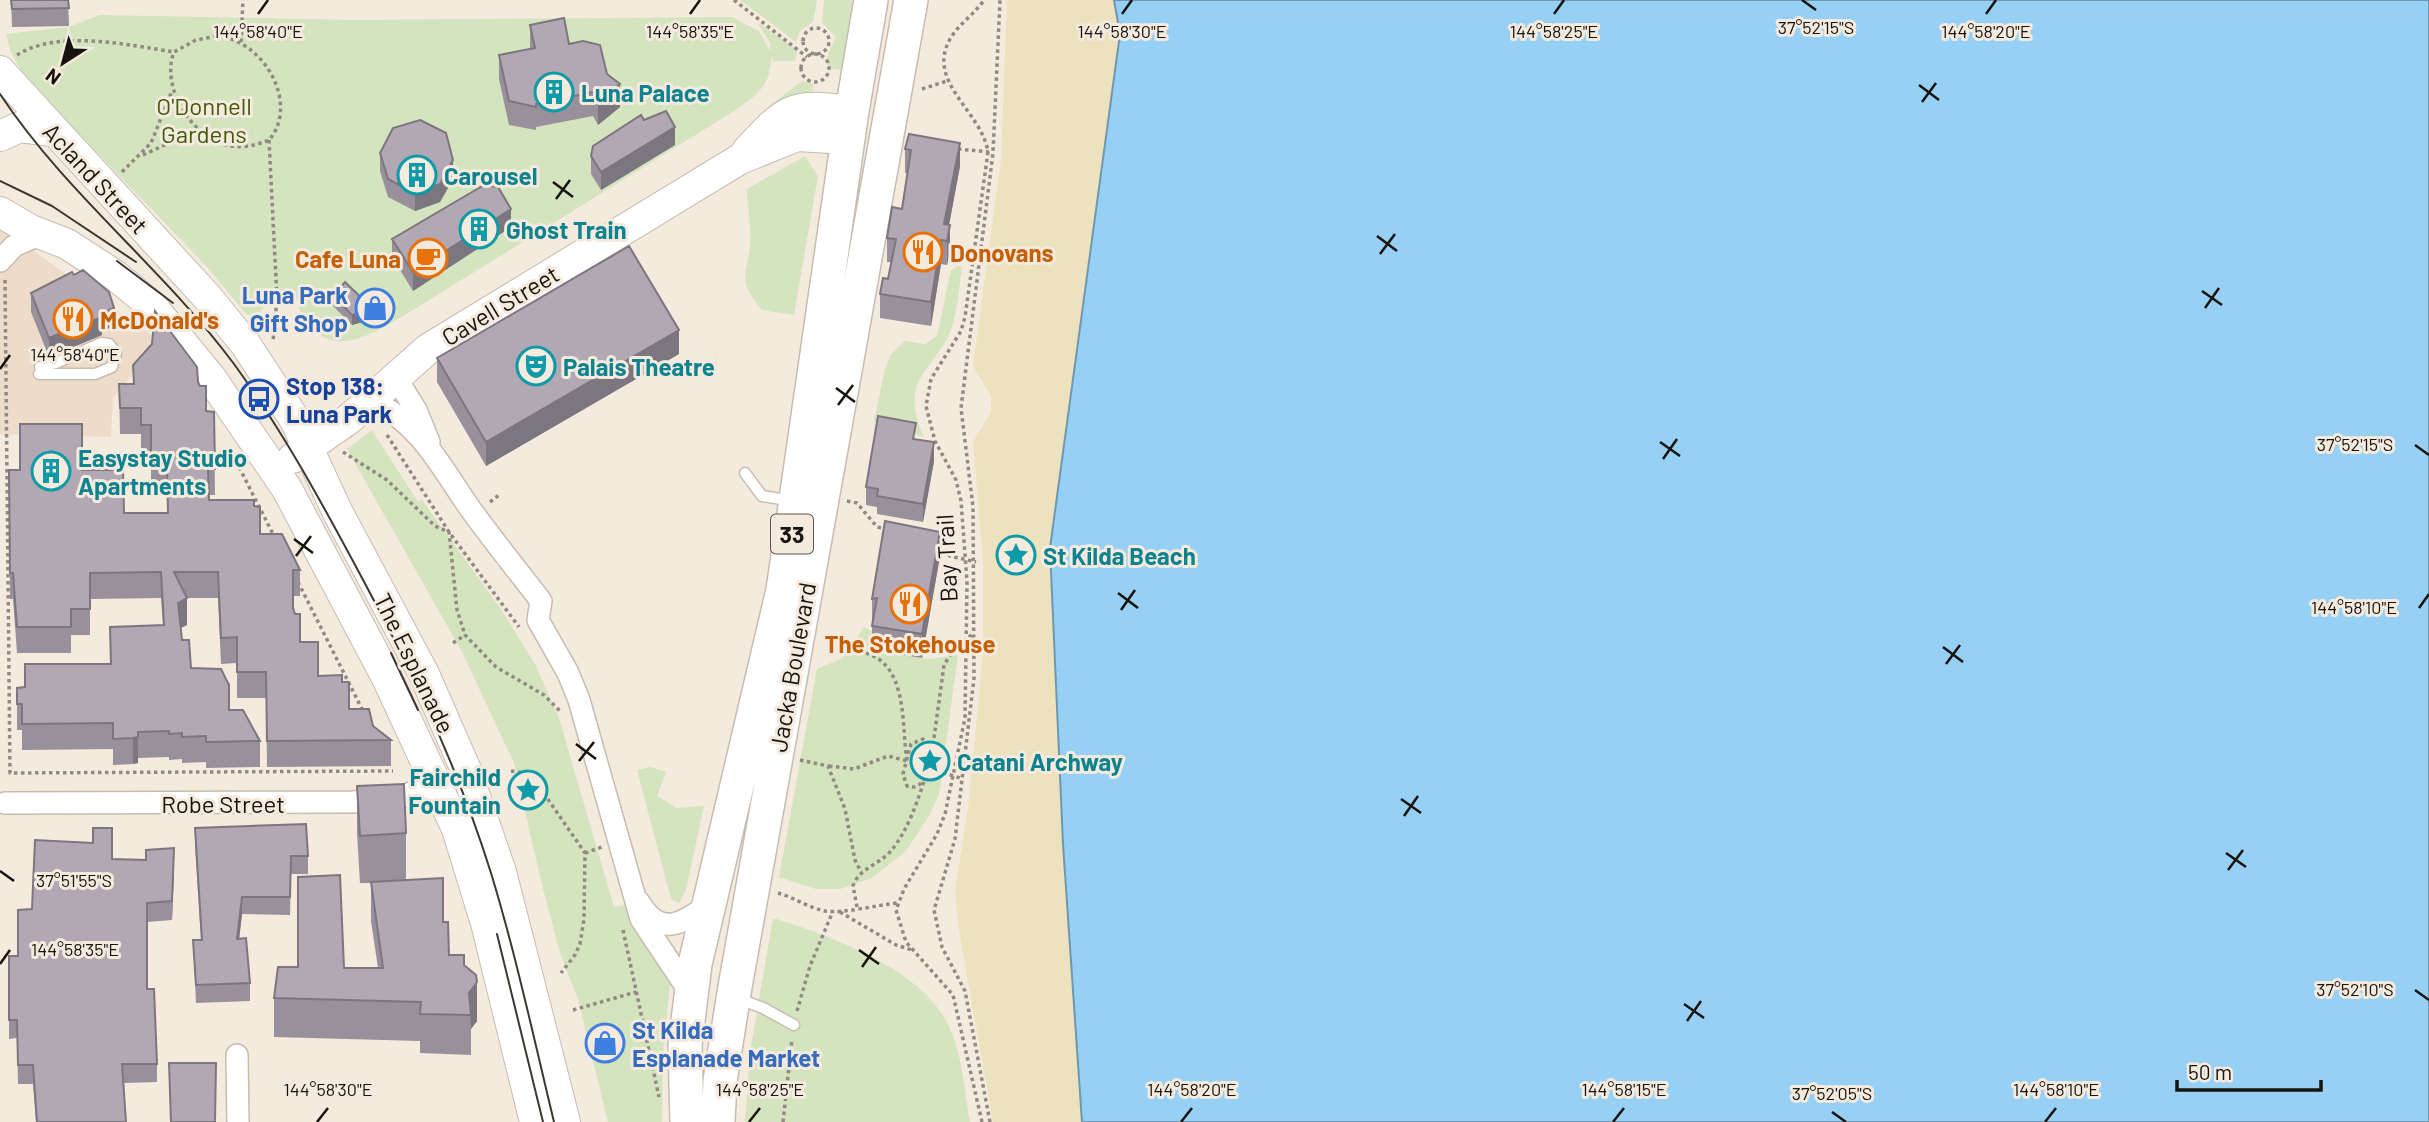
<svg xmlns="http://www.w3.org/2000/svg" width="2429" height="1122" viewBox="0 0 2429 1122" font-family="Barlow,sans-serif">
<rect width="100%" height="100%" fill="#f5eade"/>
<path fill="#eedccb" d="M0,227L160,341L113,398L111,437L0,434Z"/>
<path fill="#d3e4be" d="M740,0H817L813,22L800,31L796,42Z
M824,0H851L854,12L845,69C815,73 830,49 836,37L822,23Z
M99,15L352,20L732,17L759,31L770,51V43L757,22L797,50L795,61H773L771,55C772,85 757,95 734,111L405,315C378,330 341,357 313,329C304,320 299,311 297,299H268L258,316L247,315L207,267L25,78L10,50L6,34L69,27Z
M802,81L813,84L812,94L768,107Z
M805,156L818,176L794,315L762,310C737,279 746,280 750,245C752,227 747,207 747,189Z
M958,266L962,267C959,286 958,308 952,327C937,370 896,378 924,437L874,422L884,373L890,356L904,341L925,344L937,336L951,270Z
M372,430L418,502L422,500L500,608L535,664L559,718L614,907L628,904L671,975L663,1053L662,1122H608L578,999L560,953L541,881L514,763L462,652L347,449Z
M864,627L874,633L869,650L930,659L958,655L939,794L929,816L906,851L872,878L840,889H816L779,877L817,669L843,658Z
M651,767L666,772L657,796L677,808L704,806L686,890L679,903L671,899L637,770Z
M773,918C825,934 911,965 942,1014C962,1044 964,1088 970,1122H745L750,1052Z"/>
<path fill="#ece2bd" d="M1007,0H1114L1120,34L1050,548L1063,844L1082,1122H993L959,931L955,892L969,800L983,652V562L973,442L991,412V396L973,366L1001,160Z"/>
<path fill="#97d0f5" stroke="#7197b0" stroke-width="2" d="M1114,0H2429V1122H1082L1063,844L1050,548L1120,34Z"/>
<g fill="none" stroke-linecap="round" stroke-linejoin="round">
<defs>
<path id="lane" d="M39,374H95L112,367L116,353L109,344L101,343L56,363L40,367
M745,473L762,496L793,501
M737,998L763,1008L794,1025"/>
<path id="street" d="M0,261L14,246L41,234
M396,378L416,410L429,442
M371,401C418,420 442,468 469,507C492,539 517,570 541,601L538,620L568,673L579,700L641,919L691,994
M5,803L353,802L402,797L437,781
M639,902C660,938 682,924 708,905
M237,1055L238,1122"/>
<path id="secondary" d="M0,71L208,298L246,345L295,420L337,511L424,674L466,770L501,872L565,1122
M0,136L20,127L52,131
M747,151C788,107 791,103 852,111
M0,212L31,230L67,244L116,276L151,305L211,378L287,489L387,678L457,829L486,923L535,1122
M293,458L349,419L428,349L740,159L797,136L848,139"/>
<path id="primary" d="M687,1122L685,1045L695,964L783,590L852,111L871,0
M718,1122L720,1081L735,987L911,0"/>
</defs>
<use href="#lane" stroke="#c7bcb0" stroke-width="13"/>
<use href="#street" stroke="#c7bcb0" stroke-width="24"/>
<use href="#secondary" stroke="#c7bcb0" stroke-width="32"/>
<use href="#primary" stroke="#c7bcb0" stroke-width="36"/>
<path stroke="#928a82" stroke-width="3.5" stroke-dasharray="3.5 3.5" stroke-linecap="butt" d="M734,0L807,57
M803 41a13 13 0 1 1 26 0a13 13 0 1 1-26 0Z
M217,36C264,40 300,104 269,140C257,145 244,148 231,146C193,140 160,88 174,52L196,40Z
M241,42L243,0
M801 68a14 14 0 1 1 28 0a14 14 0 1 1-28 0Z
M17,55C58,29 129,45 174,52
M922,89L947,81
M269,140L277,299L273,341
M958,149L989,152
M143,155L178,139L204,136
M122,172L151,143L172,91
M5,280L10,773L393,771
M387,435L449,532L519,627
M343,452L387,480L435,526L449,532L457,610L465,635L496,667L544,695L560,711
M236,461L275,538
M847,501L857,503L877,527L888,529
M490,502L499,495
M936,547L950,556L976,562
M298,582L364,713
M843,642L857,644L861,652C909,661 901,724 907,761L963,779
M453,643L465,635
M933,745L944,665L957,644L974,634
M800,760L828,766L845,809L855,860L861,872
M829,766L854,769L888,756L907,761
M511,771L525,773L536,782L585,853L584,919L580,944L575,955L561,973
M585,853L602,847
M778,893C793,897 809,908 825,911C842,914 877,905 897,903
M857,907L853,886L855,881C863,868 878,864 889,853C907,833 917,803 925,778C920,785 916,789 907,786L903,774L911,744L923,739L933,747
M840,912L896,945L912,950
M623,930L659,1097
M573,1010L636,992
M797,1011L810,966L833,911
M783,1122L792,1039
M982,1122L953,995L906,942L896,910L904,889L937,834L945,814L965,718L967,581L961,501L956,480L935,441L926,406L931,379L961,331L965,317L988,152C982,112 927,83 949,41C957,25 974,15 984,0
M990,1122L965,991L942,947L934,910L955,839L974,678L973,507L961,408L993,153L1000,0"/>
<use href="#lane" stroke="#fff" stroke-width="10"/>
<use href="#street" stroke="#fff" stroke-width="21"/>
<use href="#secondary" stroke="#fff" stroke-width="30"/>
<use href="#primary" stroke="#fff" stroke-width="33"/>
<path stroke="#3d3732" stroke-width="2" d="M0,94C66,194 163,268 234,364C280,427 317,494 354,563C408,663 457,764 491,873C516,955 534,1039 554,1122
M0,181L52,206L136,262
M117,261L173,303
M391,653L418,710
M497,934L543,1122"/>
<path stroke="#928a82" stroke-width="3.5" stroke-dasharray="3.5 3.5" stroke-linecap="butt" d="M925,778L933,747"/>
</g>
<path fill="#98909b" d="M11,0H68L69,26L12,27Z
M530,25L569,44L607,74L620,107L598,125L593,116L536,127V130L509,125L499,79V55L530,49Z
M644,120L675,145L601,190L591,174V156Z
M909,134L960,166L949,225L950,249L947,265L941,264L931,326L880,318V294L888,279L891,262H887V238L902,209L907,173H905V149Z
M380,153L453,179L440,202L415,211L388,197L380,171Z
M511,227L413,291L392,257V239Z
M74,275L114,326L102,331V335L49,357L31,312V293Z
M333,296L373,319L352,325L333,306Z
M679,354L486,466L437,382V358Z
M133,365L198,382L206,411L214,412L215,495H209V500L254,506L260,534L300,570V596H293V608L300,642L318,676L342,682L349,709L391,740V766L267,767L266,698H237V663L221,664L218,598H186L187,625L181,628L182,640L191,668L229,710L260,741V767L206,768V762L182,763V759L169,760V757L138,758V763L133,764L113,765V749L22,750V730H17V688L25,687L110,664V627L163,625L161,598L90,599V635H71V653H17L13,599H10L9,470H82L124,513H168L167,490H151V451H141V434H120L119,384H133Z
M916,439L934,461L923,522L877,514V507L866,505V487Z
M940,556L922,658L872,650V599Z
M357,786L406,833V880L443,922L449,955L464,965L477,1021L471,1029V1055L420,1053V1041L274,1037V998L344,968H378L371,921V883H360L357,833Z
M195,828L308,856V874H291L290,915L242,914L239,939L250,983V1001L196,1003L193,940H201L195,845Z
M112,859L174,867L172,920L147,922V989L157,1064V1082L124,1083L126,1122H36L33,1084H18L17,1038L9,1039V956H18L32,909Z"/>
<path fill="#7c767e" d="M620,84V107L598,125V101Z
M675,127V145L601,190V172Z
M960,143V166L946,241L944,224Z
M453,160V179L440,202L415,211V193Z
M511,209V227L413,291V272Z
M950,225V249L947,265V241Z
M941,240V264L931,326V302Z
M114,308V326L102,331V335L49,357V338Z
M373,309V319L352,325V315Z
M679,330V354L486,466V442Z
M934,442V461L923,522V504Z
M940,532V556L922,658V634Z
M187,598V625L178,629V603Z
M138,737V763L133,764V738Z
M174,848V867L172,920V901Z
M242,897V914L237,957V939Z
M477,982V1021L471,1029L469,993Z"/>
<path fill="#b1a8b4" stroke="#7c767e" stroke-width="2" d="M11,0H68L69,8L12,9Z
M564,18L569,44L583,41L600,45L607,74L620,84L598,101L593,92L536,104V107L509,101L499,55L535,48L530,25Z
M666,111L675,127L601,172L591,156L593,146L641,115L644,120Z
M420,120L446,133L453,160L440,184L415,193L388,179L380,153L393,128Z
M909,134L960,143L944,224L950,225L947,241L941,240L931,302L880,294L883,278L888,279L896,239L887,238L892,207L902,209L911,150L905,149Z
M484,185L498,187L511,209L413,272L392,239Z
M629,246L679,330L486,442L437,358Z
M83,270L109,292L114,308L101,313L102,317L49,338L31,293L72,272L74,275Z
M345,282L373,309L352,315L333,296Z
M155,311L197,367L198,382L200,386H206V411L214,412L215,469H208L209,500H254V506L260,507V534H282L300,570H293V608L295,614H300V642H318V676L342,675V682H349V709H369L373,726L391,740L267,741L266,672H237V637L221,638L218,572H174L187,598L178,603L182,640H189L191,668L221,669L229,685V710H243L260,741L206,742V736L182,737V733L169,734V731L138,732V737L133,738L113,739V723L22,724V704H17V688L25,687V664H111L110,627L164,625L161,572L90,573V609H71V627H17L13,573H10L9,470H20V424H82V470H123L124,513H168L167,464H151V425H141V408H120L119,384H134L133,365L152,344Z
M878,416L916,423L913,439L934,442L923,504L877,496L878,489L866,487Z
M885,521L940,532L922,634L872,626L877,598L872,599Z
M404,784L406,833L360,836L357,786Z
M306,824L308,856H291L290,897H242L237,939L246,938L250,983L196,985L193,940H202L195,828Z
M93,828H112V859L146,860V850L174,848L172,901L147,903V989H154L157,1064H122L126,1122H37L33,1065H18L17,1020H9V956H18V910L32,909L35,840L93,843Z
M340,875L344,968H383L371,882L443,878V922H448L449,955H464V965L476,975L477,982L469,993L471,1015L420,1014L421,1002L274,998L278,967H298V877Z
M169,1063H216L215,1122H171Z"/>
<path fill="none" stroke="#17130f" stroke-width="2.5" d="M1802,0L1816,10M258,14L268,0M690,14L700,0M1122,14L1132,0M1554,14L1564,0M1986,14L1996,0M1919,85L1939,100M1922,102L1936,83M553,182L573,197M556,199L570,180M1377,236L1397,251M1380,254L1395,234M2202,291L2222,305M2205,308L2219,288M0,369L10,355M836,388L855,402M838,405L853,385M1660,442L1680,456M2415,445L2429,455M1663,459L1677,439M294,539L313,553M296,556L311,536M1118,593L1138,608M2419,608L2429,594M1121,610L1135,590M1943,647L1963,662M1946,664L1960,645M576,744L596,759M579,761L594,742M1401,799L1421,813M1404,816L1418,796M2226,853L2246,867M2228,870L2243,850M0,871L14,881M859,950L879,964M0,964L10,950M862,967L876,947M2415,990L2429,1000M1684,1004L1704,1018M1687,1021L1701,1001M1832,1112L1846,1122M317,1122L328,1108M749,1122L760,1108M1181,1122L1192,1108M1613,1122L1624,1108M2045,1122L2056,1108"/>
<defs>
<symbol id="building-ring" viewBox="-11 -11 22 22"><circle r="9.5" fill="#f5eade" stroke="#0f9aa8" stroke-width="1.5"/><path d="M-4-6H4V6H1V3H-1V6H-4ZM-2.5-4.3h1.7v1.8h-1.7ZM.8-4.3h1.7v1.8H.8ZM-2.5-1h1.7V.8h-1.7ZM.8-1h1.7V.8H.8Z" fill="#0f9aa8"/></symbol>
<symbol id="restaurant-ring" viewBox="-11 -11 22 22"><circle r="9.5" fill="#f5eade" stroke="#e8710a" stroke-width="1.5"/><path d="M-5-6h1v4h1v-4h1v4h1v-4h1v5L-1.5 .5V6h-2V.5L-5-1ZM5-6V6H3V1.5H1.5Q1.5-4 5-6Z" fill="#e8710a"/></symbol>
<symbol id="cafe-ring" viewBox="-11 -11 22 22"><circle r="9.5" fill="#f5eade" stroke="#e8710a" stroke-width="1.5"/><path d="M-5.5-4.5H6V0H3Q3 3.5 0 3.5H-2.5Q-5.5 3.5-5.5 0ZM3-3.2v2h1.7v-2ZM-6 4.5H4V6H-6Z" fill="#e8710a"/></symbol>
<symbol id="shop-ring" viewBox="-11 -11 22 22"><circle r="9.5" fill="#f5eade" stroke="#3f7fe0" stroke-width="1.5"/><path d="M-5-2.5h2.3a2.7 3.5 0 0 1 5.4 0H5L5.5 6h-11ZM-1.5-2.5h3a1.5 2.3 0 0 0-3 0Z" fill="#3f7fe0"/></symbol>
<symbol id="theatre-ring" viewBox="-11 -11 22 22"><circle r="9.5" fill="#f5eade" stroke="#0f9aa8" stroke-width="1.5"/><path d="M-5-5.5Q0-4 5-5.5V0Q5 5 0 6Q-5 5-5 0ZM-3.3-2.5H-1v1.5H-3.3ZM1-2.5H3.3v1.5H1ZM-2.8 1Q0 5.5 2.8 1Z" fill="#0f9aa8"/></symbol>
<symbol id="bus-ring" viewBox="-11 -11 22 22"><circle r="9.5" fill="#f5eade" stroke="#1a4fb4" stroke-width="1.5"/><path d="M-5-6H5V4H4V6H2V4H-2V6H-4V4H-5ZM-3.5-4V0h7V-4ZM-3.5 1.2v1.5H-2V1.2ZM2 1.2v1.5H3.5V1.2Z" fill="#1a4fb4"/></symbol>
<symbol id="sight-ring" viewBox="-11 -11 22 22"><circle r="9.5" fill="#f5eade" stroke="#0f9aa8" stroke-width="1.5"/><path d="M0-6L1.8-2.2L6-1.7L2.9 1.2L3.7 5.4L0 3.3L-3.7 5.4L-2.9 1.2L-6-1.7L-1.8-2.2Z" fill="#0f9aa8"/></symbol>
</defs>
<g fill-rule="evenodd">
<use href="#building-ring" x="532" y="70" width="44" height="44"/>
<use href="#building-ring" x="395" y="153" width="44" height="44"/>
<use href="#building-ring" x="457" y="207" width="44" height="44"/>
<use href="#restaurant-ring" x="901" y="230" width="44" height="44"/>
<use href="#cafe-ring" x="406" y="236" width="44" height="44"/>
<use href="#shop-ring" x="353" y="286" width="44" height="44"/>
<use href="#restaurant-ring" x="51" y="297" width="44" height="44"/>
<use href="#theatre-ring" x="514" y="344" width="44" height="44"/>
<use href="#bus-ring" x="237" y="377" width="44" height="44"/>
<use href="#building-ring" x="29" y="449" width="44" height="44"/>
<use href="#sight-ring" x="994" y="533" width="44" height="44"/>
<use href="#restaurant-ring" x="888" y="582" width="44" height="44"/>
<use href="#sight-ring" x="908" y="739" width="44" height="44"/>
<use href="#sight-ring" x="506" y="768" width="44" height="44"/>
<use href="#shop-ring" x="583" y="1021" width="44" height="44"/>
</g>
<g text-anchor="middle" dominant-baseline="central" stroke-width="6" stroke-linejoin="round" paint-order="stroke">
<rect fill="#f5eade" stroke="#5a544d" stroke-width="2" x="771" y="514.5" width="42" height="39" rx="5"/>
<g font-size="23" font-weight="bold" fill="#17130f">
<text x="792" y="534">33</text>
</g>
<g font-size="24" font-weight="bold" fill="#0d838f" stroke="#f5eade" text-anchor="start">
<text x="581" y="92">Luna Palace</text>
<text x="444" y="175">Carousel</text>
<text x="506" y="229">Ghost Train</text>
<text x="563" y="366">Palais Theatre</text>
<text x="78" y="457">Easystay Studio<tspan x="78" dy="28">Apartments</tspan></text>
<text x="1043" y="555">St Kilda Beach</text>
<text x="957" y="761">Catani Archway</text>
<text x="501" y="776" text-anchor="end">Fairchild<tspan x="501" dy="28">Fountain</tspan></text>
</g>
<g font-size="24" fill="#405b08" stroke="#f5eade">
<text x="204" y="105">O'Donnell<tspan x="204" dy="28">Gardens</tspan></text>
</g>
<g font-size="24" fill="#17130f" stroke="#f5eade">
<text transform="translate(96 178) rotate(47)">Acland Street</text>
<text transform="translate(500 305) rotate(-31)">Cavell Street</text>
<text transform="translate(946 558) rotate(-93)">Bay Trail</text>
<text transform="translate(415 663) rotate(64)">The Esplanade</text>
<text transform="translate(792 667) rotate(-80)">Jacka Boulevard</text>
<text x="223" y="803">Robe Street</text>
</g>
<g font-size="24" font-weight="bold" fill="#c56008" stroke="#f5eade" text-anchor="start">
<text x="950" y="252">Donovans</text>
<text x="401" y="258" text-anchor="end">Cafe Luna</text>
<text x="100" y="319">McDonald's</text>
<text x="910" y="643" text-anchor="middle">The Stokehouse</text>
</g>
<g font-size="24" font-weight="bold" fill="#366cbe" stroke="#f5eade" text-anchor="end">
<text x="348" y="294">Luna Park<tspan x="348" dy="28">Gift Shop</tspan></text>
<text x="632" y="1029" text-anchor="start">St Kilda<tspan x="632" dy="28">Esplanade Market</tspan></text>
</g>
<g font-size="24" font-weight="bold" fill="#164399" stroke="#f5eade" text-anchor="start">
<text x="286" y="385">Stop 138:<tspan x="286" dy="28">Luna Park</tspan></text>
</g>
</g>
<g font-size="18" text-anchor="middle" fill="#17130f" stroke="#f5eade" stroke-width="6" stroke-linejoin="round" paint-order="stroke">
<text x="1816" y="34">37°52'15"S</text>
<text x="690" y="38">144°58'35"E</text>
<text x="1122" y="38">144°58'30"E</text>
<text x="1554" y="38">144°58'25"E</text>
<text x="258" y="38">144°58'40"E</text>
<text x="1986" y="38">144°58'20"E</text>
<text x="75" y="361">144°58'40"E</text>
<text x="2355" y="451">37°52'15"S</text>
<text x="2354" y="614">144°58'10"E</text>
<text x="74" y="887">37°51'55"S</text>
<text x="75" y="956">144°58'35"E</text>
<text x="2355" y="996">37°52'10"S</text>
<text x="328" y="1096">144°58'30"E</text>
<text x="760" y="1096">144°58'25"E</text>
<text x="1192" y="1096">144°58'20"E</text>
<text x="1624" y="1096">144°58'15"E</text>
<text x="2056" y="1096">144°58'10"E</text>
<text x="1832" y="1100">37°52'05"S</text>
</g>
<g transform="translate(63 63) rotate(216)" stroke="#f5eade" stroke-width="5" paint-order="stroke">
<path d="M0-5L12 26L0 18L-12 26Z" fill="#17130f"/>
<text y="-10" font-size="19" font-weight="bold" text-anchor="middle" fill="#17130f">N</text>
</g>
<path d="M2177 1080v10h144v-10" fill="none" stroke="#17130f" stroke-width="3.5"/>
<text x="2188" y="1080" font-size="21" fill="#17130f" stroke="#f5eade" stroke-width="5" paint-order="stroke">50 m</text>
</svg>
